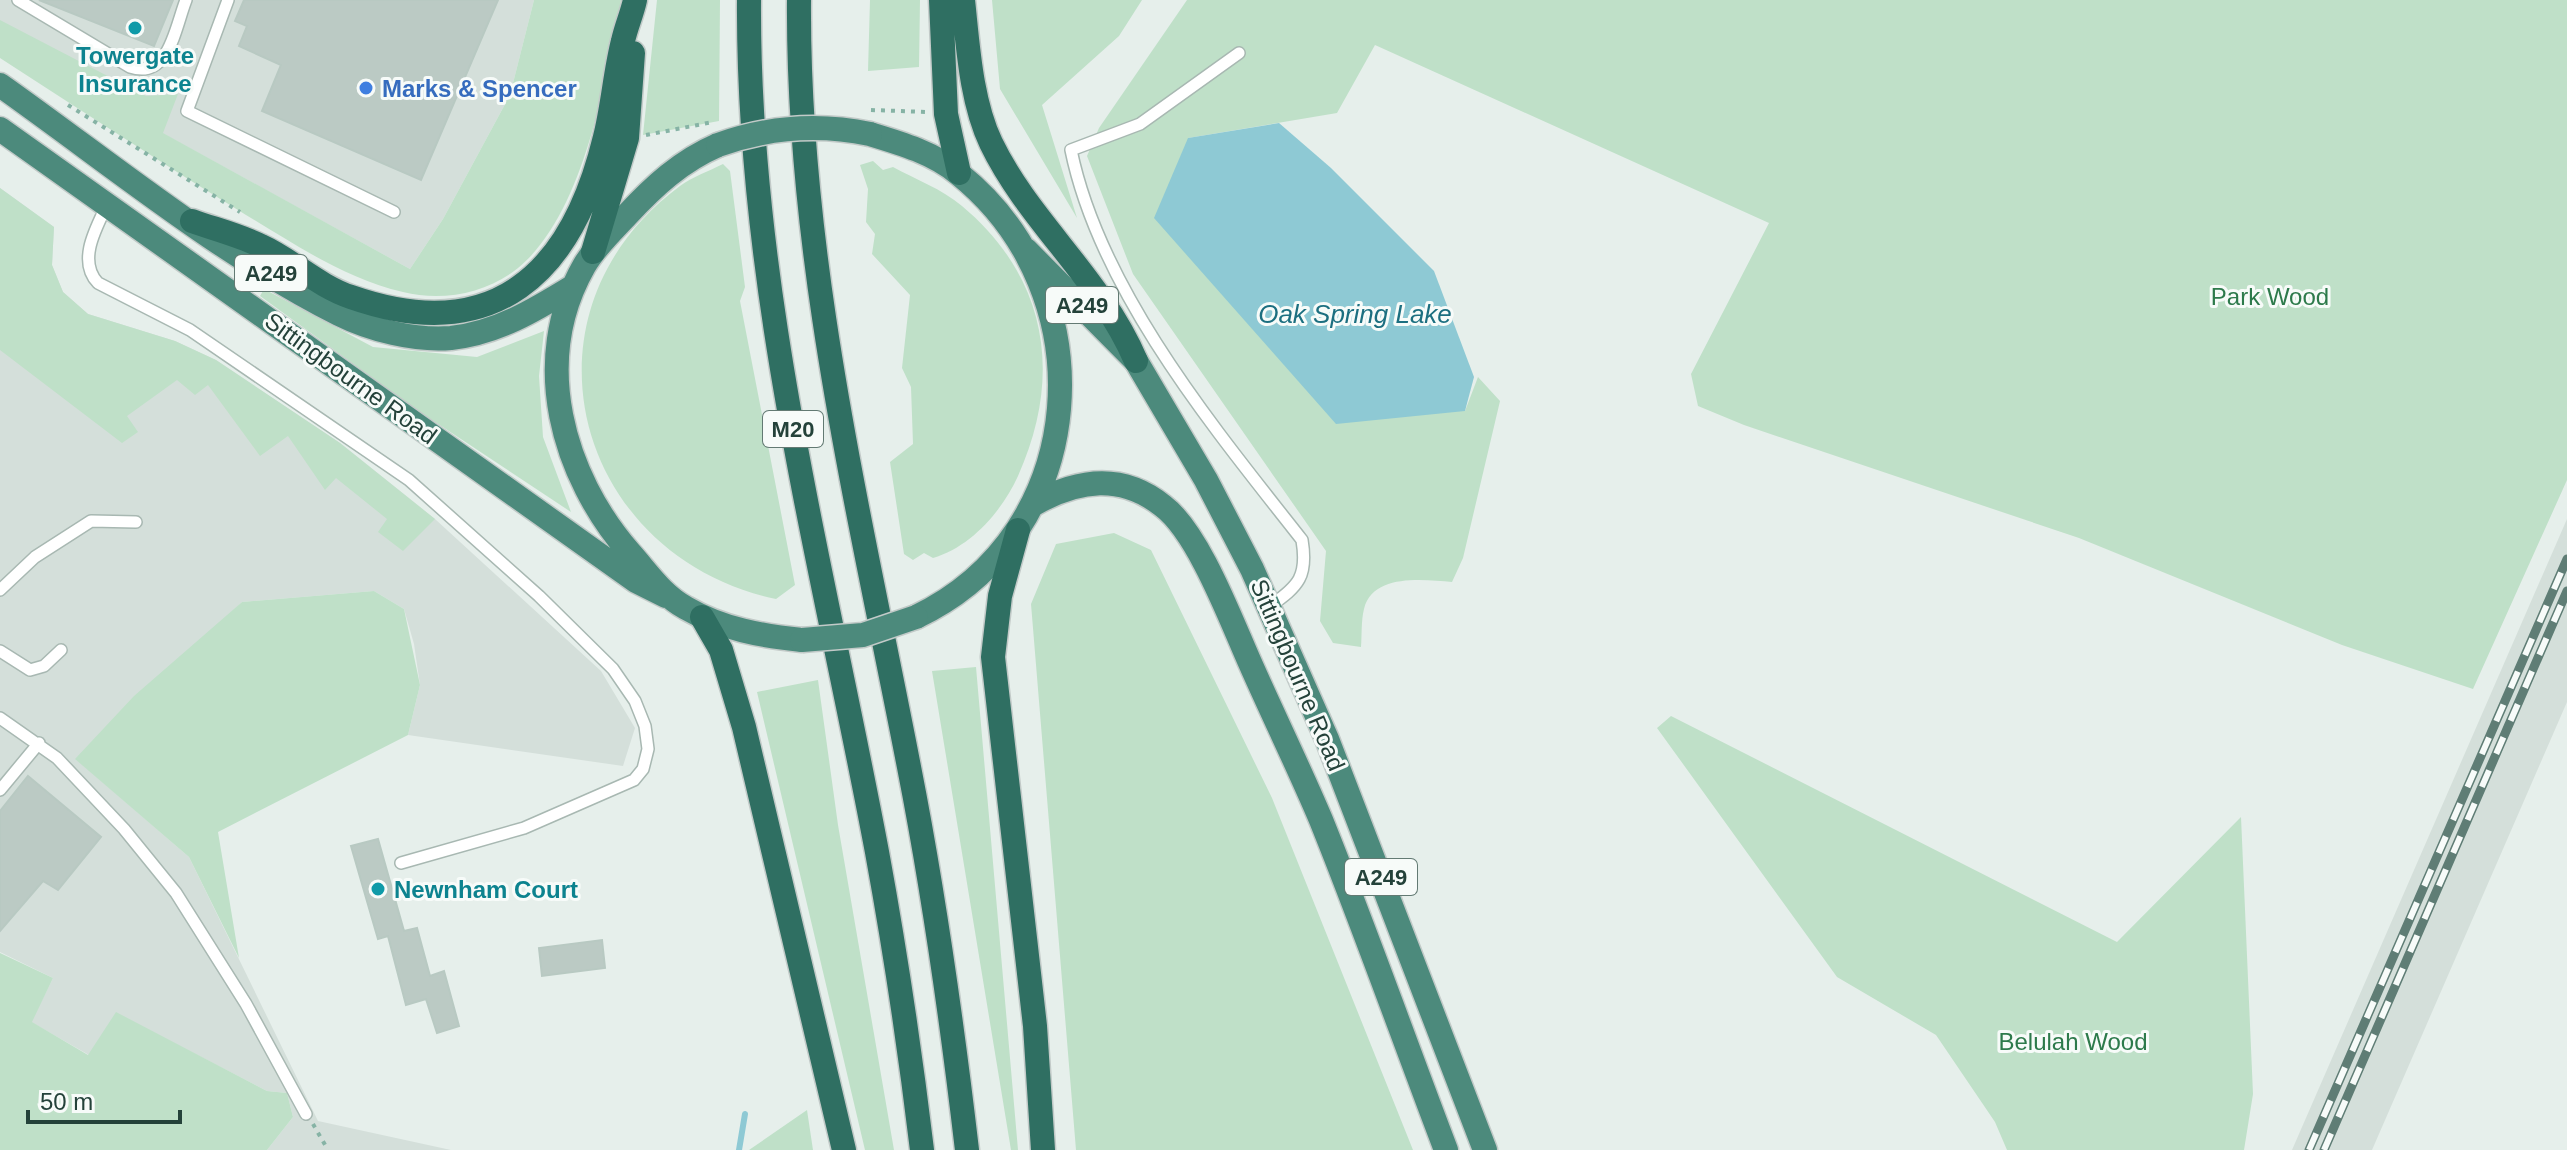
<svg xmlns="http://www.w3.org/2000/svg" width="2567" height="1150" viewBox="0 0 2567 1150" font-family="Helvetica,sans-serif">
<rect width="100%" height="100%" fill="#e6efeb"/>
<path fill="#d4dfda" d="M0,0H534L510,95L443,219L410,269L162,133L0,33Z
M0,188L54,227L52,265L63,292L88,314L175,341L216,360L340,443L435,519L601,671L635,728L623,766L408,735L420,685L414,644L404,609L374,591L242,602L76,759L189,857L318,1121L451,1150H267L293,1117L287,1093L267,1091L116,1013L89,1055L31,1022L53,978L0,952Z
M2567,519V702L2372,1150H2292Z"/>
<path fill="#bfe0c8" d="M534,0H621C606,80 584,214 518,268C487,293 443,302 403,292C346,279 296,245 246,215C163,164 82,111 0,58V20L146,96L178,94L163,133L410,269L443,219L510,95Z
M657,0H720L719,121L643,135Z
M870,0H920L919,67L868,71Z
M992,0H1142L1119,36L1042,105L1077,218L1000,89Z
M1187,0H2567V480L2473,689L2342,645L2079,538L1744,425L1698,406L1691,374L1769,223L1375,45L1337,113L1188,138L1465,411L1478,377L1500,401L1463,558L1452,582C1424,580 1373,573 1364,609C1361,621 1362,635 1361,647L1333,643L1320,621L1326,551L1133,274L1087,156L1099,128Z
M873,161L883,170L893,167C915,179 942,189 962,206C1048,278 1063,376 1018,476C1002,511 971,547 933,558L924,553L913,560L904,554L890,462L913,444L911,387L902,368L910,295L872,254L875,234L866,222L868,189L860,165Z
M723,164L730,171L745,287L740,301L795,585L776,599C574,556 509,312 680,186C692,177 709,171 723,164Z
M0,188L54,227L52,265L63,292L88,314L175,341L216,360L340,443L435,519L403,551L378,532L387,519L336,478L325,490L288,436L260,456L208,385L195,395L177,380L127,416L138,432L122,443L0,350Z
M264,289L373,347L477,357L544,331L539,376L543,437L571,512L414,408L260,296Z
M1114,533L1151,550L1272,798L1413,1150H1076L1031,604L1056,544Z
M374,591L404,609L420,685L408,735L218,832L239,958L189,857L75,759L134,696L242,602Z
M976,667L1018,1150H1011L932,671Z
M818,680L838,825L894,1150H865L757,692Z
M1671,716L2117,942L2241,817L2253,1094L2244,1150H2007L1995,1122L1936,1035L1837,977L1657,728Z
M0,953L53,978L32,1022L88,1055L116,1012L267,1091L287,1093L293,1117L267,1150H0Z
M807,1110L813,1150H749Z"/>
<path fill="#8ec9d4" d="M1279,123L1331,168L1434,271L1474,377L1465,411L1336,424L1154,218L1188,138Z"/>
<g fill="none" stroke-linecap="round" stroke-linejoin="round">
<path stroke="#8ec9d4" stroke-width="6" d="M739,1150L745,1114"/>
</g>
<path fill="#bbcac4" stroke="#b8c9c2" stroke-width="2" d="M39,0H173L154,46Z
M244,0H498L421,180L262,111L281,65L239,46L247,26L235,21Z
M28,776L101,837L58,890L43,881L0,931V811Z
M378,839L404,931L417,928L430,976L444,971L459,1026L437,1033L426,999L406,1005L388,936L378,939L351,846Z
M602,940L605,968L542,976L539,948Z"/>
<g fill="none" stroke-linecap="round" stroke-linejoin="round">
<defs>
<path id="service" d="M18,0L130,67C169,80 175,28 186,0
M228,0L187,111L394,212
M1239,53L1140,124L1071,150C1100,291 1214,428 1302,540C1308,576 1299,586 1270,606
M107,205C96,228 77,261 98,283L190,330L409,480L539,596L613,669L635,701L645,726L648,749L643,769L634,780L524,828L401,863
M0,590L35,557L91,521L136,522
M0,651L30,670L44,666L61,650
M0,718L57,758L124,829L176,893L246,1004L306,1114
M0,790L39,743"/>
<path id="trunk" d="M0,85C109,162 220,254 339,314C371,330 415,341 451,338C497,333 535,310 574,286
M0,129L636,581L666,596
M870,134C900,143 934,153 959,174C1107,293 1092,533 916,617
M718,145C681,161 654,186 627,215C612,231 595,247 584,266C530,361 562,475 630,553C648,573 662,595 686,608C722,629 762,636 802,640
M1026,250L1136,361L1206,480L1252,569L1327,739L1485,1150
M1034,504C1078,479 1122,473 1163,506C1199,533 1232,623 1251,665C1274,717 1299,768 1321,820C1365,929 1404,1040 1446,1150"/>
<path id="motorway" d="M749,0C747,289 824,570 877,852C895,950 910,1050 922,1150
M799,0C797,259 860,514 909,767C934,894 952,1022 967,1150
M941,0L946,114L959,173
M963,0C968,46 971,101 991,143C1029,222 1100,277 1136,361
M192,221C214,229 239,235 261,246C292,260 318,286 351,297C494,347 572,274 605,137C613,105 615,72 623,41C626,27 632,14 635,0
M593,252L627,138L633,53
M1018,530L1000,596L993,657L1035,1026L1043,1150
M702,617L721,650L744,727L844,1150"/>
</defs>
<use href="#service" stroke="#a8b8b2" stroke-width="14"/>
<use href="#trunk" stroke="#c2cac8" stroke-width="27"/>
<use href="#motorway" stroke="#c2cac8" stroke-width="27"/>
<path stroke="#86b3a5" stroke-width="4" stroke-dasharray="4 6" stroke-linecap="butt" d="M68,105L240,212
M871,110L926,112
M646,135L713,122
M313,1124L328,1150"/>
<use href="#service" stroke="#fff" stroke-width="11"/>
<use href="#trunk" stroke="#4c8a7c" stroke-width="24"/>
<use href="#motorway" stroke="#2f6f62" stroke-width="24"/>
<defs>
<path id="rail" d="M2309,1150L2567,559
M2324,1150L2567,591"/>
</defs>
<use href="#rail" stroke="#5f7d75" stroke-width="9"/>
<use href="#rail" stroke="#f7fbf9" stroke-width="6" stroke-dasharray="18" stroke-linecap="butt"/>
<defs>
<path id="trunk-bridge" d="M718,145C768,127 817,123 870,134
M802,640L863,635L916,617"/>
</defs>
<use href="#trunk-bridge" stroke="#c2cac8" stroke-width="27" stroke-linecap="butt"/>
<use href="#trunk-bridge" stroke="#4c8a7c" stroke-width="24"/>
</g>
<g fill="#0f9aa8" stroke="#f7fbf9" stroke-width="3">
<circle cx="135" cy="28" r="8"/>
<circle cx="378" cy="889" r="8"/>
</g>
<circle fill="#3f7fe0" stroke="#f7fbf9" stroke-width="3" cx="366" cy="88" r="8"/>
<g text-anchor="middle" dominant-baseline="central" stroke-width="6" stroke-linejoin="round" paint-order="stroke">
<g fill="#f7fbf9" stroke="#637a73" stroke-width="2">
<rect x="235" y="255" width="72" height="36" rx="6"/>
<rect x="1046" y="287" width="72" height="36" rx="6"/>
<rect x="763" y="411" width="60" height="36" rx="6"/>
<rect x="1345" y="859" width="72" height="36" rx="6"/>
</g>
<g font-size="22" font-weight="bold" fill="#24423a">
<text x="271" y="273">A249</text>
<text x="1082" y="305">A249</text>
<text x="793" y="429">M20</text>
<text x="1381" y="877">A249</text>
</g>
<g font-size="24" font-weight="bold" fill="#0d838f" stroke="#f7fbf9">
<text x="135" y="55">Towergate<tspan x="135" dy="28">Insurance</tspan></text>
<text x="394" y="889" text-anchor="start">Newnham Court</text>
</g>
<g font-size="24" font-weight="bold" fill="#366cbe" stroke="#f7fbf9" text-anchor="start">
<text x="382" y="88">Marks &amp; Spencer</text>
</g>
<g font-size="24" fill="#2d7a4b" stroke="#f7fbf9">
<text x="2270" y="296">Park Wood</text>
<text x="2073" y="1041">Belulah Wood</text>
</g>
<g font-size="24" fill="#24423a" stroke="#f7fbf9">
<text transform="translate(351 378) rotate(36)">Sittingbourne Road</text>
<text transform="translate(1298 675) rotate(67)">Sittingbourne Road</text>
</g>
<g font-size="26" font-style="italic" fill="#1c6f80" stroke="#f7fbf9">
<text x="1355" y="314">Oak Spring Lake</text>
</g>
</g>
<path d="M28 1110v12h152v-12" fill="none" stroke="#24423a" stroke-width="4"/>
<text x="40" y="1110" font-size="24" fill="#24423a" stroke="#f7fbf9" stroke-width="6" paint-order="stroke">50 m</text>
</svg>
